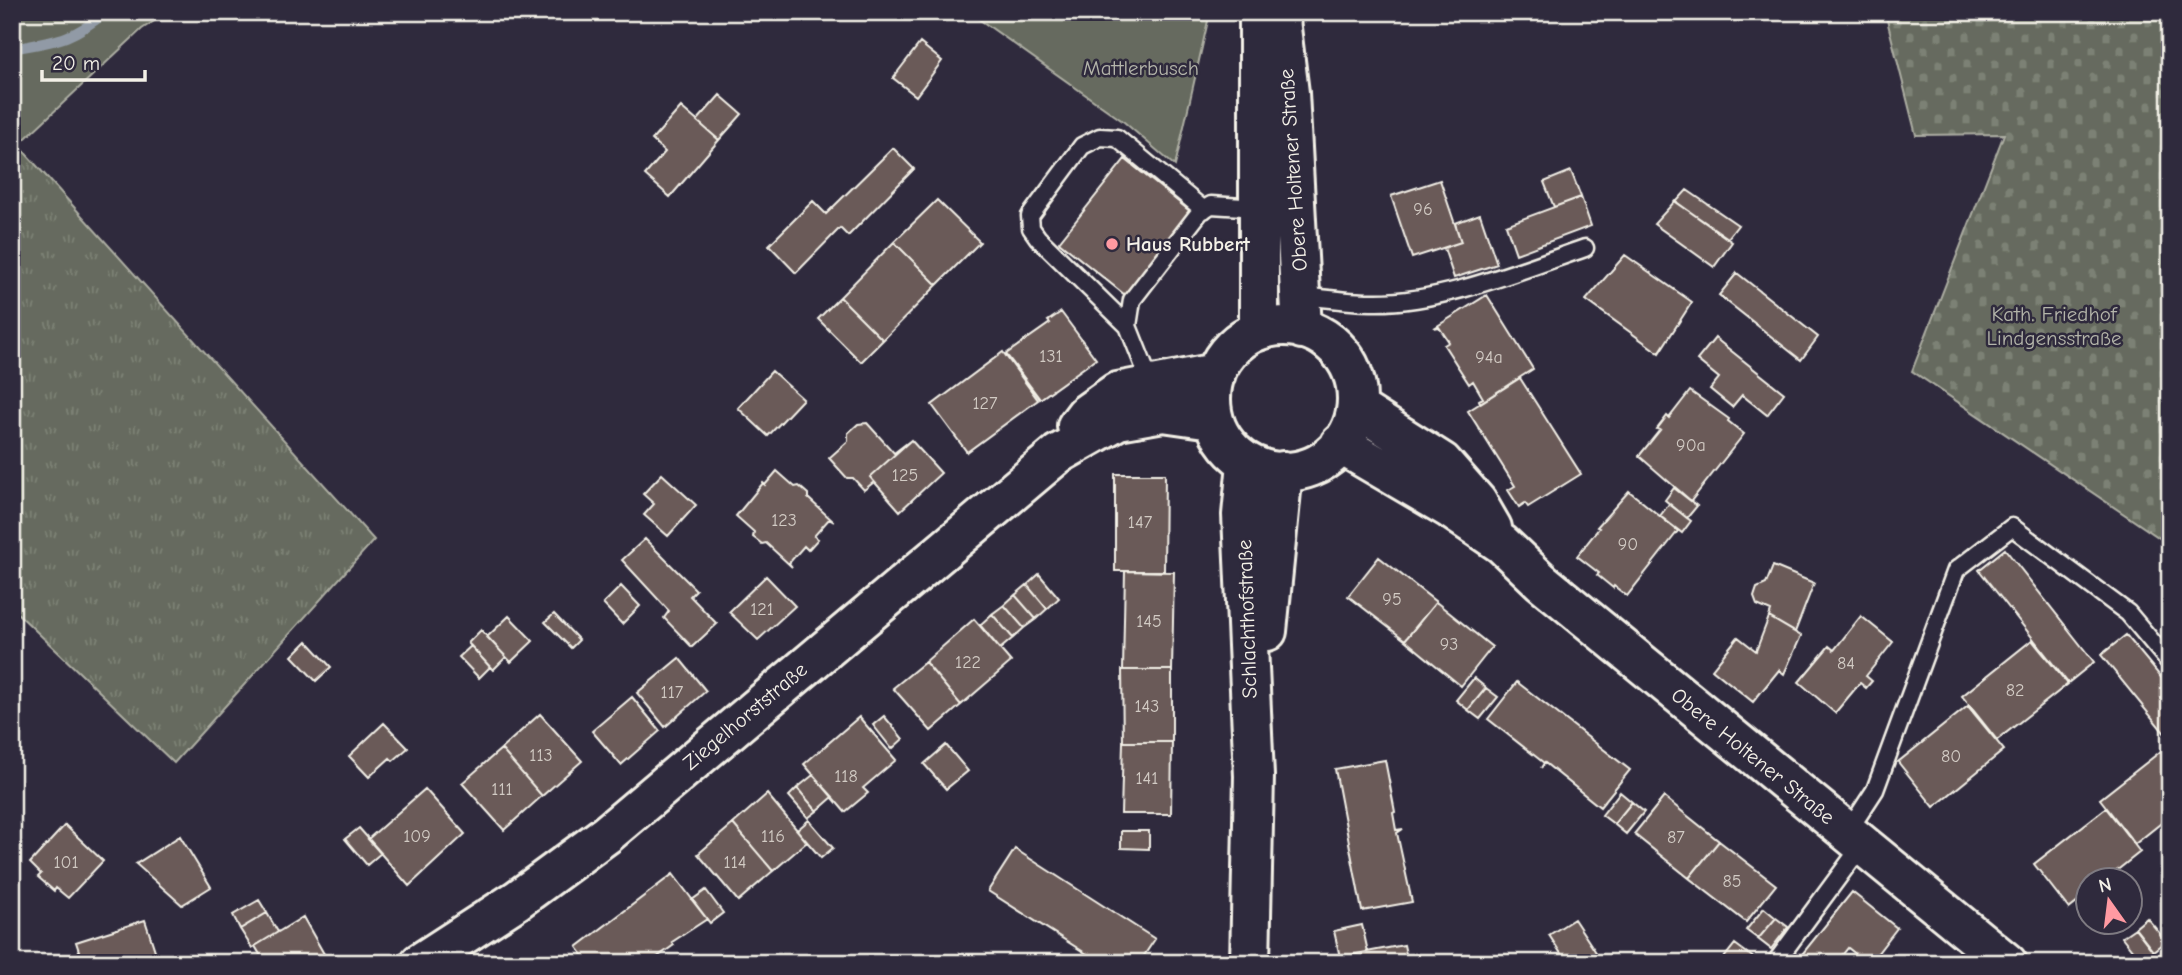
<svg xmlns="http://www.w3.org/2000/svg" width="2182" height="975" viewBox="0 0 2182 975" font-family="'Comic Neue',sans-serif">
<defs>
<pattern id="grass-tufts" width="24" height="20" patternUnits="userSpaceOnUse" patternTransform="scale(1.75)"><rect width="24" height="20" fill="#666b5e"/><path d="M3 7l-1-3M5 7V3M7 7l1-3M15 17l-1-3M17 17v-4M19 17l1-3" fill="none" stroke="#7c8175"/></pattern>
<pattern id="cemetery-stones" width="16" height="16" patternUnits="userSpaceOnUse" patternTransform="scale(1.75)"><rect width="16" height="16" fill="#666b5e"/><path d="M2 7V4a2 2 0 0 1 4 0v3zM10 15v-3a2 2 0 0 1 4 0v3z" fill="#7c8175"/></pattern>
</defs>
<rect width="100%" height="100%" fill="#2f2a3d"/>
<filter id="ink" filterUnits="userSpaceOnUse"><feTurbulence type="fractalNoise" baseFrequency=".0143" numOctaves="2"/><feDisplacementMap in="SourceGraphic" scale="14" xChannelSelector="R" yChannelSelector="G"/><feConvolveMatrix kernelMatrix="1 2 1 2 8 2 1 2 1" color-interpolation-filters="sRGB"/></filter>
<g filter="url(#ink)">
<path fill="url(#grass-tufts)" stroke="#adaea3" stroke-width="2" d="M19,146L374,540L174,763L12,608V151Z"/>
<path fill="url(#cemetery-stones)" stroke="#adaea3" stroke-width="2" d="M1885,12H2170V545L1912,371L2004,134L1916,135Z"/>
<path fill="#666b5e" stroke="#adaea3" stroke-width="2" d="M12,12H168L142,29L12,151Z
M969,12H1210L1175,166L1124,122Z"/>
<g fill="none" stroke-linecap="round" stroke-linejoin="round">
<path stroke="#919aa6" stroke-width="10" d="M12,49C55,41 71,41 106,12"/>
</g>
<path fill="#6b5a59" stroke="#f4f1e8" stroke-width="2" d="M920,43L942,61L916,96L893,78Z
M720,95L742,114L719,140L697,121Z
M681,107L719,140L670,197L645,175L665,152L652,140Z
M893,148L914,169L848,236L840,228L796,273L769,245L813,201L826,214Z
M1125,159L1191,212L1125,295L1059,242Z
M1571,171L1581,197L1554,207L1544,182Z
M1440,180L1461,242L1412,258L1391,196Z
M1687,190L1738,225L1728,238L1676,202Z
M1581,197L1591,226L1516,254L1506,225Z
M937,200L980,242L937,285L894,242Z
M1675,201L1732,242L1714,267L1654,224Z
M1480,214L1497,264L1454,278L1444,248L1461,242L1455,223Z
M894,242L937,285L883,340L840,297Z
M1625,255L1692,302L1659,353L1586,300Z
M1737,273L1818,337L1801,360L1719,295Z
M1487,295L1533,369L1480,403L1479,400L1483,398L1473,381L1469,384L1444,345L1449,342L1439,327L1434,328Z
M840,297L883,340L861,362L818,319Z
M1061,312L1096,359L1040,399L1006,354L1050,323L1048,321Z
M1715,338L1784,393L1767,415L1742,395L1732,407L1710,389L1719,378L1697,360Z
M1003,352L1038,400L967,452L932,405Z
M772,371L803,399L768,436L738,408Z
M1520,378L1581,474L1528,507L1525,503L1519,507L1508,490L1515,486L1468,411Z
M1690,391L1729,419L1728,421L1744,434L1691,501L1639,456L1660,430L1657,429L1667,416L1669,418Z
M867,423L894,453L911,440L870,477L874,482L864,490L853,478H847L829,458L848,441V433L858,424Z
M911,440L941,473L900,511L870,477Z
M777,471L795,487L799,486L808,494V498L834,522L829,519L814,536L818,539L808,550L804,546L789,563L792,567L766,543L762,544L753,537L754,532L736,516L763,483L765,485Z
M662,474L696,505L668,536L644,515L654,504L643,494Z
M1115,474H1165L1164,571H1115Z
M1674,488L1697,506L1687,518L1665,500Z
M1629,491L1678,531L1627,596L1614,586L1613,588L1597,575L1599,573L1577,556L1599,528L1597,527Z
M1669,504L1691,521L1682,533L1660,516Z
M645,539L696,590L690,596L717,624L692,647L664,618L669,611L622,560Z
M2005,549L2094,662L2068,683L1979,570Z
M1379,557L1436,602L1405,640L1348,596Z
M1773,566L1814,583L1795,632L1769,617L1771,611L1757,605L1754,597L1757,588L1766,584Z
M1125,571L1174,572L1172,670H1123Z
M1039,574L1059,598L1047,609L1027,585Z
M766,576L795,606L758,640L729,612Z
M1027,585L1047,609L1036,619L1015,595Z
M621,586L640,606L622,624L603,604Z
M1015,595L1036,619L1024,628L1004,605Z
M1436,602L1492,647L1461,686L1405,640Z
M1004,605L1024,628L1013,638L992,614Z
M554,614L579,640L571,648L545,622Z
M992,614L1013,638L1000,649L980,625Z
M509,616L533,641L511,662L487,637Z
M1861,616L1893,642L1866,676L1872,681L1866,688L1860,683L1835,713L1799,682L1829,646L1834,650Z
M1769,617L1801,636L1784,674L1779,670L1753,702L1712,669L1738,637L1756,651Z
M974,619L1011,662L961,705L925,662Z
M481,630L506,657L493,670L468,643Z
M2126,635L2170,688V740L2101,655Z
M2032,640L2068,684L1997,740L1962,696Z
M307,641L331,667L316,681L292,656Z
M471,646L490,667L479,678L459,657Z
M679,658L706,691L665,727L637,693Z
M925,662L961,705L931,731L893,688Z
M1122,670H1172V742H1123Z
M1474,678L1486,688L1468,710L1456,700Z
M1517,682L1630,770L1600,807L1545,763L1541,768L1544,763L1488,719Z
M1486,688L1498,697L1480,719L1468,710Z
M632,697L660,731L621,765L592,731Z
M1968,706L2004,750L1934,807L1898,762Z
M540,714L582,761L542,796L501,749Z
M884,716L903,739L892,749L873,725Z
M859,717L896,760L863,788L868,793L845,812L804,764Z
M384,723L408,748L393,761L390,758L369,777L349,756Z
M1123,742H1172L1171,814H1121Z
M2170,744V816L2135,844L2100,799Z
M946,745L968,771L946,789L924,764Z
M501,749L542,796L504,830L462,783Z
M1385,760L1395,812L1393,813L1396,830L1403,829L1397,833L1412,902L1362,911L1335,769Z
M813,775L833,797L817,811L797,788Z
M797,788L817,811L808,818L789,796Z
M425,789L465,834L409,886L368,839Z
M1620,792L1632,802L1614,824L1602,815Z
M767,794L807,842L773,871L733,824Z
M1664,797L1719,841L1689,878L1634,834Z
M1632,802L1644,812L1626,834L1614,824Z
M2106,808L2140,852L2105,880H2088V894L2069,909L2034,864Z
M809,820L833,848L821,858L797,830Z
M733,824L773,871L738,901L698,854Z
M65,825L103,861L68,898L56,888L54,891L38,877L41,874L30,863Z
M359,828L381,853L367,865L345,839Z
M1121,831H1149V849L1121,848Z
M180,836L211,887L182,905L136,864Z
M1719,841L1776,885L1746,922L1689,878Z
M1015,849L1155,939L1139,963H1101L988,891Z
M673,874L707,919L672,942L674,945L649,963H589L577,947Z
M706,890L723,913L710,923L692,900Z
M1852,892L1897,928L1870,963H1867L1848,948L1836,963H1795Z
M259,900L267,913L240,929L233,915Z
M1764,908L1776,918L1758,939L1746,930Z
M267,913L278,932L252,948L240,929Z
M303,917L324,954L310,963H265L255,946Z
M1776,918L1788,927L1771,949L1758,939Z
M2147,918L2166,941L2153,951L2135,928Z
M1574,919L1603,963H1567L1549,935Z
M145,920L159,963H83L76,942Z
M1362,925L1368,952L1340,957L1334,931Z
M2135,928L2153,951L2141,961L2122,937Z
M1735,944L1758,961L1756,963H1720Z
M1404,945L1408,963H1358L1356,954Z"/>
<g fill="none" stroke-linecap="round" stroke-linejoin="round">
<defs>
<path id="service" d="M1301,296C1324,298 1348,302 1371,302C1439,304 1521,270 1585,248
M1128,326L1038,238L1031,228L1030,216L1082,146L1100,137L1117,138L1204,210
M1151,384L1128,326L1132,300L1200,212L1211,205L1259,208
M1847,833L1875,790L1956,570L2012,527L2128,613L2170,663
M1775,963L1862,845
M2164,963L2170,958"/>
<path id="tertiary" d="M1279,12L1289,93L1302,329
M1211 399a73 73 0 1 1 146 0a73 73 0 1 1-146 0Z
M1259,330V12
M1357,408L1442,462L1477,502L1492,528
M1077,426L1086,414L1117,392L1216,373
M1340,444L1449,508L1502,544L1542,582L2007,963
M1247,463L1242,515L1254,776L1250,963
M1267,631L1283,471
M420,963L517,900L607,834L1058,454L1118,420L1163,412L1212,419"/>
</defs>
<use href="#service" stroke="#f4f1e8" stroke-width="21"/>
<use href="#tertiary" stroke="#f4f1e8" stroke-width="44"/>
<use href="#service" stroke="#2f2a3d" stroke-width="16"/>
<use href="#tertiary" stroke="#2f2a3d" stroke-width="38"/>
</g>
</g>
<circle fill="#ff9aa2" stroke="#2f2a3d" stroke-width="2.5" cx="1112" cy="244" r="7"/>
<g text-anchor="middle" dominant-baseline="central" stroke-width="5" stroke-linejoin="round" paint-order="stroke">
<g font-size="18" fill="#d2cbc4">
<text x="1423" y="209">96</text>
<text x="1051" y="356">131</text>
<text x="1489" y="357">94a</text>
<text x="985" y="403">127</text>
<text x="1691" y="445">90a</text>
<text x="905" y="475">125</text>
<text x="784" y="520">123</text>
<text x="1140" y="522">147</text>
<text x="1628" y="544">90</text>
<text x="1392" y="599">95</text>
<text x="762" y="609">121</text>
<text x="1149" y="621">145</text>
<text x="1449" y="644">93</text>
<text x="968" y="662">122</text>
<text x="1846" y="663">84</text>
<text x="2015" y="690">82</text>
<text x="672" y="692">117</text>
<text x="1147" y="706">143</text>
<text x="541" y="755">113</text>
<text x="1951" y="756">80</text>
<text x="846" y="776">118</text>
<text x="1147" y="778">141</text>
<text x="502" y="789">111</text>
<text x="417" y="836">109</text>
<text x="773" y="836">116</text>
<text x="1676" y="837">87</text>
<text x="66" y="862">101</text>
<text x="735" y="862">114</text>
<text x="1732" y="881">85</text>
</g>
<g font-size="21" fill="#b4b5aa" stroke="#2f2a3d">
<text x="1141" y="68">Mattlerbusch</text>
<text x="2054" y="314">Kath. Friedhof<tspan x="2054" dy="24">Lindgensstraße</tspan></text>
</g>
<g font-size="21" fill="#f4f1e8" stroke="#2f2a3d">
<text transform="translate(1293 170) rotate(-94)">Obere Holtener Straße</text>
<text transform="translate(1247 619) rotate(-92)">Schlachthofstraße</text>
<text transform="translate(745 716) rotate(-40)">Ziegelhorststraße</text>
<text transform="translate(1753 756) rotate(39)">Obere Holtener Straße</text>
</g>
<g font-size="21" font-weight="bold" fill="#f4f1e8" stroke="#2f2a3d" text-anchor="start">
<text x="1126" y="244">Haus Rubbert</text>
</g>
</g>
<rect width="2182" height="975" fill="none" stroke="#2f2a3d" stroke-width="42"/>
<rect x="21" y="21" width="2140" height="933" fill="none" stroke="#f4f1e8" stroke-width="2.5" filter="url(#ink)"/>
<g transform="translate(2109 901) rotate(346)"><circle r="33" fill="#2f2a3d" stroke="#7e7a81" stroke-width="2"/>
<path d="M0-5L12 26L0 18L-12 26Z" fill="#ff9aa2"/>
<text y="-10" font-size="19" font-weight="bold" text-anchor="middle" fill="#f4f1e8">N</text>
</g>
<path d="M42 70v10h103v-10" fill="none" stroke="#f4f1e8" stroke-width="3.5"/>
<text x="52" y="70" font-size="21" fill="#f4f1e8" stroke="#2f2a3d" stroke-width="5" paint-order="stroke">20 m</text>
</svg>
